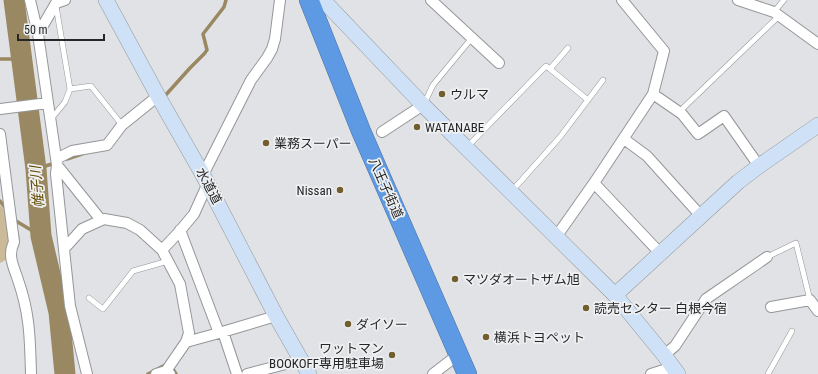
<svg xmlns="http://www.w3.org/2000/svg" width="818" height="374" viewBox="0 0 818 374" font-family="'Roboto Condensed','Noto Sans JP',sans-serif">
<rect width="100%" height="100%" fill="#e1e2e5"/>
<path fill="#caba97" d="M0,205C19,227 33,247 0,263Z"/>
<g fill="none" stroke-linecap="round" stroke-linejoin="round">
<path stroke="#998861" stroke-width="3.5" d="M0,59H21
M163,98L190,68L204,54L207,50L203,34L224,7L226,0
M67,159L82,154
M36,169L55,163
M0,201L7,210
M13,218L16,221L41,236
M148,374L167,364L171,366L176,374"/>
<path stroke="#998861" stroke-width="21" d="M14,0L36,169L41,236L59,312L65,374"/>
<defs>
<path id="lane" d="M774,12L784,0
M550,69L588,100
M70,89L91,86L122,125
M424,104L433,85L471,39
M679,112L779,16
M51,119L65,102L70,89L56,6
M468,146L546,66L550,69L568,48
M512,191L560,137L603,80
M767,257L796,243L810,300
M89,298L103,309L133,271L168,261
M768,374L792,331"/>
<path id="street" d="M30,0L38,34
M65,0L56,3L38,34L57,165L56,174L70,306L87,374
M431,0L499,63
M738,0L774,12L818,44
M653,94L682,114L698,134L724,116L759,166
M0,109L48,103
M382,132L423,105
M0,134L14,242C7,256 14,267 18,280C30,314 30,339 31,374
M624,139L647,156L701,216
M56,159L72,151L107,145L122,125L158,96
M57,165L101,220
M203,175L251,80L267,58L272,49L275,39L280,0
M594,183L660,253
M180,230L219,333
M556,237L594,183L653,94L664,51L622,0
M64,249L82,229L104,219L127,223L140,230L162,250L180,284L189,333L186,342
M162,250L179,232L194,214L208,183
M771,307L810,300L818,311
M223,332L237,374
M664,355L675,346L706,299L767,257
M166,371L186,342L219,333L276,316
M156,374L166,371L170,374
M247,374L301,360
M433,374L459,354
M651,374L673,367L677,370"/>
<path id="secondary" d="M106,0L158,96L203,175L276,316L309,374
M323,0L423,105L615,295L664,355L678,374
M615,295L738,182L759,166L818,125"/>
<path id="highway" d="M309,0L361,131L467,374"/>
</defs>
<use href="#lane" stroke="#949698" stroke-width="6"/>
<use href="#street" stroke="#949698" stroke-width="12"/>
<use href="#secondary" stroke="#949698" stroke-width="16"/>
<use href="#highway" stroke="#4a71a2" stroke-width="20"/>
<use href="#lane" stroke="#fff" stroke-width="5"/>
<use href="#street" stroke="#fff" stroke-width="10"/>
<use href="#secondary" stroke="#cfe1f7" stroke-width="15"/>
<use href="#highway" stroke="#5e9ae4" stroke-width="19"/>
</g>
<g fill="#735f2e" stroke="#eef0f2" stroke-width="1.5">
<circle cx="442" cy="94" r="4"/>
<circle cx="417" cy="127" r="4"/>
<circle cx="266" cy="143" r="4"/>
<circle cx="340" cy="190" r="4"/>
<circle cx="455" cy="279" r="4"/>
<circle cx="586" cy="308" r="4"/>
<circle cx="348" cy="324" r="4"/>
<circle cx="486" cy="337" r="4"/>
<circle cx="392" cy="355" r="4"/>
</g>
<g text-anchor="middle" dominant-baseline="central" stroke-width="3.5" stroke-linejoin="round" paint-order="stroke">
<g font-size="13" fill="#262627" stroke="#eef0f2" text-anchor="start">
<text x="450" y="94">ウルマ</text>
<text x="425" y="127">WATANABE</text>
<text x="274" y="143">業務スーパー</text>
<text x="332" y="190" text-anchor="end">Nissan</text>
<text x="463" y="279">マツダオートザム旭</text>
<text x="594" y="308">読売センター 白根今宿</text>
<text x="356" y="324">ダイソー</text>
<text x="494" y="337">横浜トヨペット</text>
<text x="384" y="348" text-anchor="end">ワットマン<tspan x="384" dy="15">BOOKOFF専用駐車場</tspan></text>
</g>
<g font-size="13" fill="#262627" stroke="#eef0f2">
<text transform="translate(209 186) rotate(62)">水道道</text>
<text transform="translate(386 188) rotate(66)">八王子街道</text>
</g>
<g font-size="14" font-style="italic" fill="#634a00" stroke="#eef0f2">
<text transform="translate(37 187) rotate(-95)">帷子川</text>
</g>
</g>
<path d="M18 34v6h86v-6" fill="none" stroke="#262627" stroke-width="2"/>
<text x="24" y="34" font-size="12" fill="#262627" stroke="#eef0f2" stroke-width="3" paint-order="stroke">50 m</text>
</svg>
